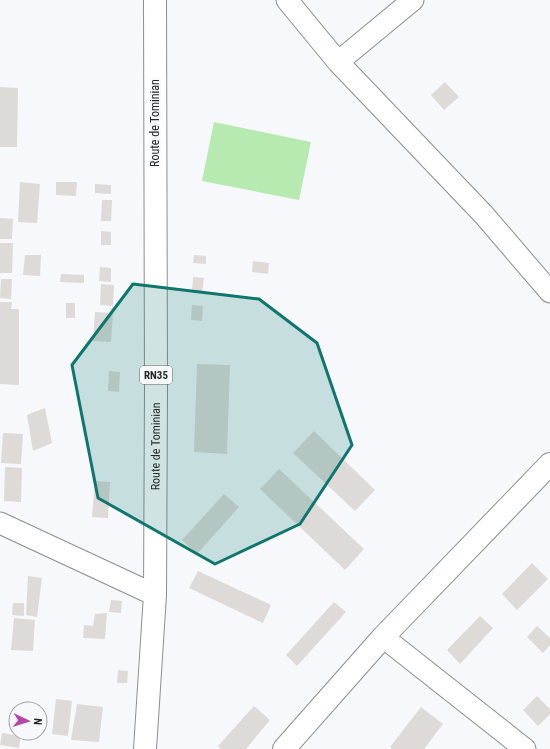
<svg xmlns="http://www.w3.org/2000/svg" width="550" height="749" viewBox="0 0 550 749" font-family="'Roboto Condensed',sans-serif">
<rect width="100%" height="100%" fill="#f6f8fb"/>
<path fill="#b7eab0" d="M214,122L311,142L299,200L202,181Z"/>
<path fill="#dddad7" d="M445,82L459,97L444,110L431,95Z
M0,87L18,88L17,147H0Z
M20,182L40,184L37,223L18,222Z
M56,182H77L76,196L56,195Z
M95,184L111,185V194L95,193Z
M102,200H112L111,221H101Z
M0,218L13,219L12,239H0Z
M101,231L111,232V245H101Z
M0,243H13L12,273H0Z
M25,255H41L40,276L23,275Z
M194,255L206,256V264L193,263Z
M253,261L269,263L268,274L252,272Z
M100,267L111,268V282L99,281Z
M61,274L84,275V283L60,282Z
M193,277L204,278L202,293L192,292Z
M1,279H12L11,299L0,298Z
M101,284L114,285L113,306L100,305Z
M0,302H12L11,309H19V385L0,384Z
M66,303H75V318H66Z
M192,305L203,306L202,321L191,320Z
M95,312L113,313L111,342L93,341Z
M197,364L230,365L227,454L194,452Z
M109,371L120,372L119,392L108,391Z
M45,408L52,443L33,451L27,415Z
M314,431L375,490L355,511L293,453Z
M3,433L23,434L21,464L1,463Z
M5,467L22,468L21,502L4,501Z
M279,469L364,549L345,570L260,489Z
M95,481L110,482L108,518L92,517Z
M224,494L239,507L197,554L182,540Z
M532,563L548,579L517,610L502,594Z
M198,571L271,605L263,623L189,588Z
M28,576L42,578L37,617L26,615Z
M111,600L122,601L121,613L109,612Z
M334,602L346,612L297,666L286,655Z
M13,603H24V616L12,615Z
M107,613L105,639L83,638L84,625L93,626L95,614Z
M480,616L493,628L460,664L447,650Z
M14,618L35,620L33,651L11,650Z
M537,626L550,638V645L543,653L527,637Z
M118,670L128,671L127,683H117Z
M537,696L550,709V714L538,726L523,710Z
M56,699L72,701L68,736L52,734Z
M77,704L103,707L99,742L71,740Z
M254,706L270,720L246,749H221L218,746Z
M421,707L443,724L424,749H392L390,747Z
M2,733L21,736L19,748L0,745Z"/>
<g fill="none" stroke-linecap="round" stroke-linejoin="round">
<defs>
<path id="minor" d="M287,0L338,62L484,215L550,292
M338,62L413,0
M0,523L155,595
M383,637L525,749"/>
<path id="tertiary" d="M284,749L383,637L550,464"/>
<g id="primary">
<path id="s1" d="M145,749L155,595L156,388L155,0"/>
</g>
</defs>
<use href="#minor" stroke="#8c8e91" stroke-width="23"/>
<use href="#tertiary" stroke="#8c8e91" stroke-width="24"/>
<use href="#primary" stroke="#8c8e91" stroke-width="24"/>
<use href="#minor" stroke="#fff" stroke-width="21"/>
<use href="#tertiary" stroke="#fff" stroke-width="22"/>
<use href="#primary" stroke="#fff" stroke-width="22"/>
</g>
<path fill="#0f766e" fill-opacity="0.2" stroke="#0f766e" stroke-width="3" stroke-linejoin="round" d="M133,284L259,299L317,343L352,445L300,524L215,564L98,498L72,365Z"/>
<g text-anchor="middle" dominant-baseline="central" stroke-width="4" stroke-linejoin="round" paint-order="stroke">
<rect fill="#f6f8fb" stroke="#656668" stroke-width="1" x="140" y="366" width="32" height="18" rx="3"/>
<g font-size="11" font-weight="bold" fill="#272729">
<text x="156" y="375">RN35</text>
</g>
<g font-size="12" fill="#272729" stroke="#f6f8fb">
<text transform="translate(155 123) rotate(-90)">Route de Tominian</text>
<text stroke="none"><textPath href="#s1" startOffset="303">Route de Tominian</textPath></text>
</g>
</g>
<g transform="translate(28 721) rotate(94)"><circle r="19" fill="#f6f8fb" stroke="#a3a4a7"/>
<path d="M0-3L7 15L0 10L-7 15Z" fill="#b449aa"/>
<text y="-6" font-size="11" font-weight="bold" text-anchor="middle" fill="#272729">N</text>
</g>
</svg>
